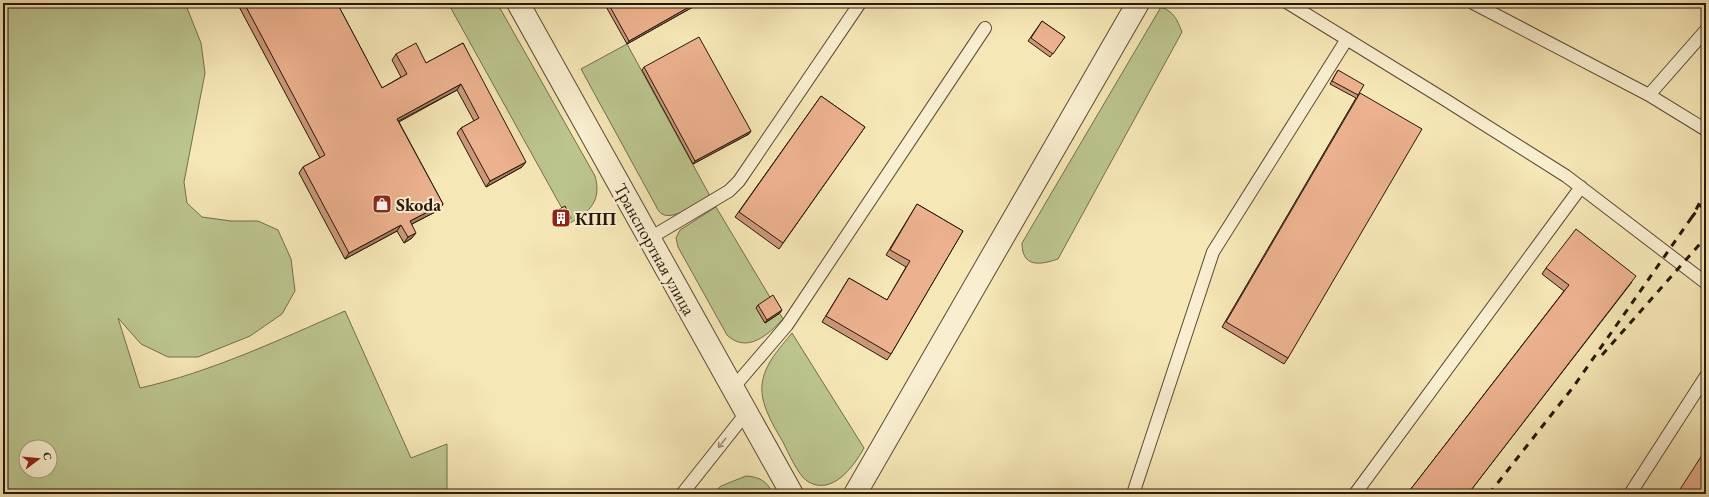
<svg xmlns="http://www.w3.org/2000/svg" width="1709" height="497" viewBox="0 0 1709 497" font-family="'EB Garamond',serif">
<rect width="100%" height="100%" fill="#f6e7b6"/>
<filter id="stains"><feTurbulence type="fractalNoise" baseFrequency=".005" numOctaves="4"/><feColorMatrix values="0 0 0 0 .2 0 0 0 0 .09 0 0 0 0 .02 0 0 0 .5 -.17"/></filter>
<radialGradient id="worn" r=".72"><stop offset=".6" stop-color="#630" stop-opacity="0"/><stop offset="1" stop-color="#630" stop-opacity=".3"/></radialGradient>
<path fill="#bcc58e" stroke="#726e4c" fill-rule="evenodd" d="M3,3H182L187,8L201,43L205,73L184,182L187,203L202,217L231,221H258L278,230L291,259L295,291L282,314L250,336L198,357H168L141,344L118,318L140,388C211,372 279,340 345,311L411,458L447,444V494H3ZM26,447H50V471H26Z
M448,3H497L595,176C602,200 590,212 570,223L569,221Z
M1161,7C1174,12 1177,19 1182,32L1058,259C1040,265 1022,268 1022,243Z
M627,44L710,196C699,202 674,221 662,214C660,213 657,209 656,206L581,69Z
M716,207L783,319C768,335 747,354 727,335L678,247L676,238L680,230Z
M792,333L864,448C854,466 832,497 807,481C798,475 788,452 783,442C774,427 760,404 762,385C764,364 780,348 792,333Z
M746,476C760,477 767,481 773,494H712L721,486Z"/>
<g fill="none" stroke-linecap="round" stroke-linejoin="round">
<defs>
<path id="service" d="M1288,3L1444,99L1566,176L1706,283
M1473,3L1649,95L1706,130
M1649,95L1706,30
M650,238L729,191L739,181L860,3
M733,388L787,325L985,28
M682,494L747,412
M1133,494L1213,252L1347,39
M1355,494L1581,187
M1630,494L1706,376"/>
<path id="minor" d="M855,494L1138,3"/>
<path id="tertiary" d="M518,3L792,494"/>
</defs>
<use href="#service" stroke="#5b4a36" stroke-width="14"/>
<use href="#minor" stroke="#5b4a36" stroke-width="24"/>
<use href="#tertiary" stroke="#5b4a36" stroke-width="24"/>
<use href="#service" stroke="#f9efd0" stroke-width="12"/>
<use href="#minor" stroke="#f9efd0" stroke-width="22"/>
<use href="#tertiary" stroke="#f9efd0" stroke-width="22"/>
<path stroke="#27160b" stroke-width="3" stroke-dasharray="7 7" stroke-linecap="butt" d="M1706,191L1692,217L1706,199
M1602,355L1706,237
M1489,494L1574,386L1692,217"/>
</g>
<path fill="#cb987a" stroke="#27160b" d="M237,3H337L382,88L401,77L392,60L396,54L426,63L463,43L522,167L486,187L457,133L461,128L474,121L457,90L399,122L443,204L439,210L412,224V238L404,243L397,231L345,259L299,173L303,167L320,158Z
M604,3H700L627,44Z
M1042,21L1065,37L1050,57L1028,41Z
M644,67L749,134L693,164L642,70Z
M1338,70L1358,95L1288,358L1284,364L1222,327L1356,98L1330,84Z
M821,96L865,127L779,249L735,217Z
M917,204L963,231L891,354L887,360L822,322L849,278L887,300L906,267L886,255Z
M554,212L569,221L558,227L552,215Z
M1546,268L1632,282L1468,494H1407L1564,291L1542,274Z
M758,305L780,313L765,323L756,308Z"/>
<path fill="#a57c63" stroke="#27160b" d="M696,3H700L627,44L629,41Z
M461,84L457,90L393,124L397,119Z
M751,131L749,134L693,164L695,161Z
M526,162L522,167L486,187L490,181Z
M443,204L439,210L406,227L410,221Z
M571,218L569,221L558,227L560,224Z
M401,225L397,231L345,259L349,253Z
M416,233L412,238L404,243L408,237Z
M782,310L780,313L765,323L767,320Z"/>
<path fill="#ecb18e" stroke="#27160b" d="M244,3H337L382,88L407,74L396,54L416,43L426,63L463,43L526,162L490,181L461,128L479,118L461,84L397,119L443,204L410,221L416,233L408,237L401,225L349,253L303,167L325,155Z
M608,3H696L629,41Z
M1042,21L1065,37L1053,54L1031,38Z
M699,37L751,131L695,161L644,67Z
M1338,70L1364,85L1358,95L1332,81Z
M1360,93L1422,129L1288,358L1226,322Z
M821,96L865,127L783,243L739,212Z
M917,204L963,231L891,354L826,316L849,278L887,300L910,261L890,250Z
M565,206L571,218L560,224L554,212Z
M1576,229L1636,276L1468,494H1407L1569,285L1546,268Z
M773,295L782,310L767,320L758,305Z
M1706,449V494H1677Z"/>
<defs><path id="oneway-shaft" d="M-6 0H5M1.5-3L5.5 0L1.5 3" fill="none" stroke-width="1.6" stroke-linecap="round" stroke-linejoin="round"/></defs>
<use stroke="#9a8d77" href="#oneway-shaft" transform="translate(722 443) rotate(129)"/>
<defs>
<symbol id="shop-square" viewBox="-11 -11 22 22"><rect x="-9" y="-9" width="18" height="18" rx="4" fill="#8f2418" stroke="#f9efd0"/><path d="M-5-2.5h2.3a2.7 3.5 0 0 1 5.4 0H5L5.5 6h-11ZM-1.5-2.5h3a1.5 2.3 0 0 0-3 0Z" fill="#fff"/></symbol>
<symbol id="building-square" viewBox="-11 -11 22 22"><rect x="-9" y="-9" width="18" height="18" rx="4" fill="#8f2418" stroke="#f9efd0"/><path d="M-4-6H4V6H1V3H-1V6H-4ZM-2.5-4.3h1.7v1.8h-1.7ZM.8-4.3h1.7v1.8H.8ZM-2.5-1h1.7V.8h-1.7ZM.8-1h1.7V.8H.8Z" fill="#fff"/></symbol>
</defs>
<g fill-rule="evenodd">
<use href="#shop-square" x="371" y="193" width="22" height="22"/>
<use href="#building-square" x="550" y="207" width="22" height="22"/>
</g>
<g text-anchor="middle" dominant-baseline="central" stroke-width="4" stroke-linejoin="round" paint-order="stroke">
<g font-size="18" font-weight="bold" fill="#27160b" stroke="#f9efd0" text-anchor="start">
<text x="396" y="204">Skoda</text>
<text x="575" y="218">КПП</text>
</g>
<g font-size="18" fill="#27160b" stroke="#f9efd0">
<text transform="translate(655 249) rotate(61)">Транспортная улица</text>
</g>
</g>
<rect width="1709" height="497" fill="none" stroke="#f6e7b6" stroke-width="16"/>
<rect x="4" y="4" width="1701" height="489" fill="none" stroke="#27160b" stroke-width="2"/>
<rect x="8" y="8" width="1693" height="481" fill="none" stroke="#27160b"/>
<g transform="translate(38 459) rotate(74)"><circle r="19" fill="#f9efd0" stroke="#a59881"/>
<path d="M0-3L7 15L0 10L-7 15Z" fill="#8f2418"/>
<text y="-6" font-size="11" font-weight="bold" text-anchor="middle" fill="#27160b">С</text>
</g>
<rect width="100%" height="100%" filter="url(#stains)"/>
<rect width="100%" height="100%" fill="url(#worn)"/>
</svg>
